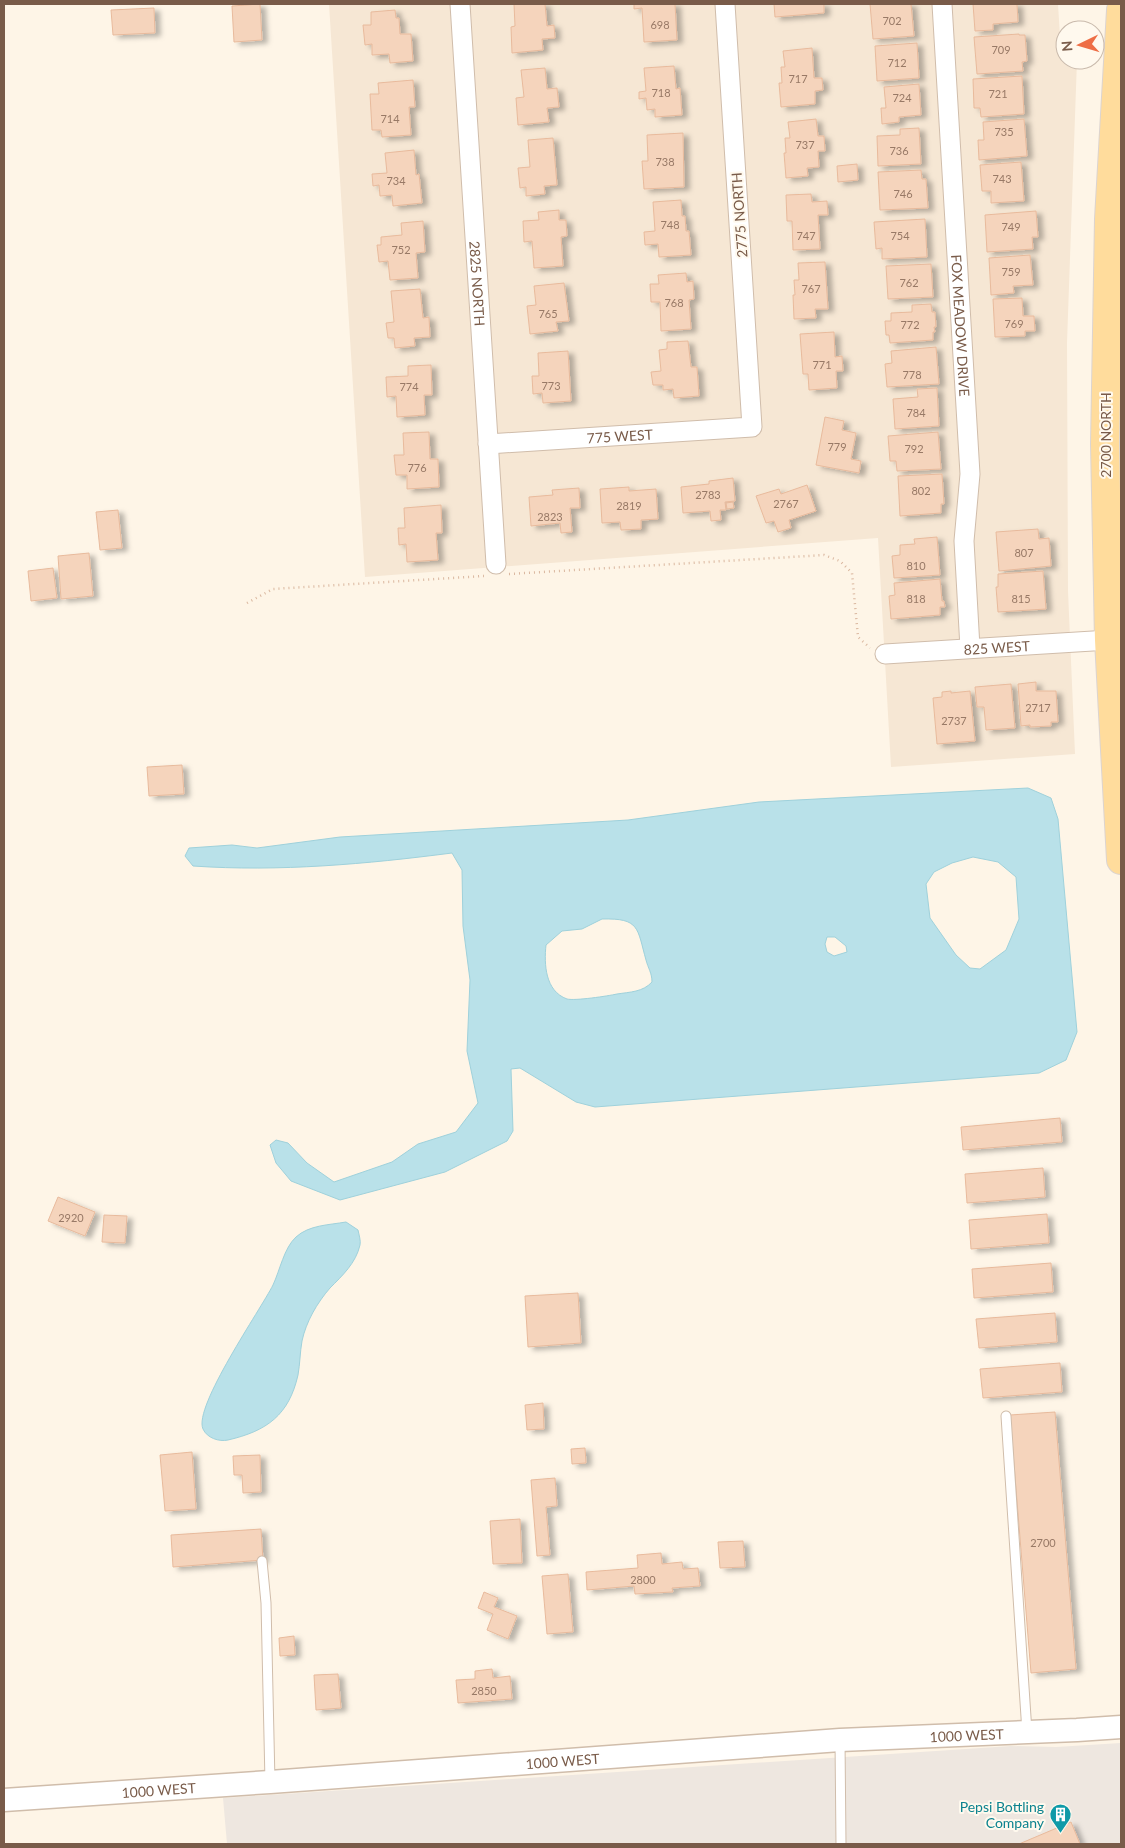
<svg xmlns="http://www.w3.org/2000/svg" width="1125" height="1848" viewBox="0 0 1125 1848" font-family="Lato,sans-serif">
<defs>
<filter id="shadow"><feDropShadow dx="5.5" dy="3" stdDeviation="2.5" flood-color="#0004"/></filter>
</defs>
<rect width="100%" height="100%" fill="#fef5e7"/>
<path fill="#f6e7d4" d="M329,4H1058L1061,53L1065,54V60H1077L1067,343L1068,591L1075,754L891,767L878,538L365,577Z"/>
<path fill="#eee7e0" d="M1121,1743V1844H227L223,1798L1011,1746L1056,1747Z"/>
<path fill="#b9e1e9" stroke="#9fd1db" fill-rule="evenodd" d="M1028,788L1051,798L1058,819L1077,1032L1066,1060L1039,1073L595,1107L576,1102L520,1068L511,1069L513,1131L507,1141L445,1172L340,1200L291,1181L276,1163L270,1145L276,1140L288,1143L307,1163L334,1182L392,1162L418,1144L456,1132L478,1103L467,1051L470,980L463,926L462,870L452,853C367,864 279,872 193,866L185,856L189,848L232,845L257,848L340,837L628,820L759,802ZM973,857L998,862L1016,877L1019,919L1006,950L980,969L970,968L956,955L930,918L926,884L934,872L952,863ZM602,919C640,918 637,928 646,960C648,968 652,973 652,982C643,992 630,992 617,994C608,996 575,1001 567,999C545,991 544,964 546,945L562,931L582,929ZM827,937H835L846,946L847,952L834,956L827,952L825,944Z
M346,1222L358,1230C359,1235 361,1241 360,1245C356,1263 342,1276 330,1288C317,1303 306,1322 302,1341C300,1352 300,1364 298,1375C289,1415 267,1431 228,1440C219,1442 207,1438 203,1429C193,1407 261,1309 273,1285C280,1270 284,1248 296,1237C309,1225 329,1225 346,1222Z"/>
<path fill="#f5d4bc" stroke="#e8ba9c" filter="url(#shadow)" d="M260,4L262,40L234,42L232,6Z
M514,4H545L547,26L554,25L555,38L542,39L543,50L512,53L511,27L515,26Z
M634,4H675L677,40L644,42L642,8L634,9Z
M774,4H824V13L775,17Z
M870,4H911L914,36L873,39Z
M973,4H1017L1018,22L993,24V30L975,31Z
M154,8L155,33L113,35L111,10Z
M395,10L396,18H399L400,34H411L413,61L390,63L389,54L372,55V44L365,45L363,25H371V12Z
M1019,34V35H1025L1027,61L1022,62L1023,71L977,74L974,37Z
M917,43L919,78L877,81L875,46Z
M812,48L814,78H822L823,90L815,91V104L781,107L779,83H782L781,67H785L783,51Z
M674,66L676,89L680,88L682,115L655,117V109L647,110L646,98L639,99V92L646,91L644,68Z
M545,68L547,89L557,88L559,107L547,108L549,122L518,125L516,98L524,97L521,70Z
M1022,76L1024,114L981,117L980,108H974L973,79Z
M413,80L415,107H409L411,135L382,137L381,130H372L370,94H379L378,83Z
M919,84L921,115L899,117V122L882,124L881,108H886L884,87Z
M816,119L818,136H824L825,151H818L819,167L807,168L808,176L786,178L784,153H786L785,138H790L788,122Z
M1024,119L1027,156L979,160L978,140H984L983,122Z
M919,128L921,164L878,166L877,136L900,135V129Z
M683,133L684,187L644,189L642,161H648L647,135Z
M553,138L557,185L544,186L545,194L526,196V187L520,188L518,168L530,167L528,140Z
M414,150L416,175L419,174L422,203L393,206L392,195L380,196L379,185L373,186L372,174L387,173L385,153Z
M1021,162L1024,201L991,203V191H982L980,165Z
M857,164L858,180L838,182L837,166Z
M921,170L922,179H926L928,208L880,210L878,172Z
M811,194L812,202L827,201L828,215H818L820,249L793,250L792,221H787L786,195Z
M681,200L682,216H685L686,231H689L691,255L659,257L658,244L645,245L644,232L655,231L653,202Z
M559,210V220H566L567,236L561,237L563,266L534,268L532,241L524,242L523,221L539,220L538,212Z
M1036,211L1038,237H1032L1033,249L987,252L985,215Z
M925,219L927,257L882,259V248L876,249L874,222Z
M423,221L425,252L416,253L418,278L390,280L388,261L379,262L377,245H381V237L402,235L401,223Z
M1030,255L1033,285L1013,286L1014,293L991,295L989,258Z
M825,262L828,309H815L816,318L794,319L793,295H795L794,280H799L798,263Z
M931,264L933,297L888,299L886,266Z
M686,273L687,282L693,281L694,299L689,300L691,329L661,331L660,302H651L650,284H659L658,275Z
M564,283L569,321L556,322L558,331L530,334L527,306L536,305L534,286Z
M420,289L423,318L429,317L430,337L414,338L415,346L395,348L394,338H388L386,323L394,322L391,291Z
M1022,298L1023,316H1034L1035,331H1025V336L995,337L993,299Z
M931,304L932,312H935L936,327H934L935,332H933V340L890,343L889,335H886L885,321H891V313L912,312V305Z
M834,332L835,357L842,356L843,371H836L837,388L809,390L808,374H803L800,334Z
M688,341L691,367H697L699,396L674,398L673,389L663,390V385H653L651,372L661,371L659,350L667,349V342Z
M936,347L939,384L887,387L885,364L892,363L891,351Z
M568,351L571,401L543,403L542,393L533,394L532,376H539L538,353Z
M431,365L432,395H424L425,415L397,417L396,396L387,397L386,377L408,376V366Z
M937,388L939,426L895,429L893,399L918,397L917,389Z
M825,417L844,421L842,430L856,433L851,459L861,461L859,473L816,465Z
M429,432L430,459H438L439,487L407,489V475H396L394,455H404L403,433Z
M938,432L941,469L897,471L896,461H890L888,436Z
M942,474L944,504H941V513L900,516L898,476Z
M733,478L735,501L725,502L726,510H720L721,520L711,521L710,511L683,513L681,487L709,484V481Z
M807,485L816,511L789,520L791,528L778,532L774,521L766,523L756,496L779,489L781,494Z
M629,487V491L656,489L658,519L641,520V529L621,530L620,522L602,523L600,489Z
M579,488L580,508H570L572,532L561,533L560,523L531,526L529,497L553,495L552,490Z
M733,502L734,508L727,509L726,503Z
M441,505L442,533H436L438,560L407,562L406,544L399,545L398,528H405L404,508Z
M118,510L122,548L100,550L96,512Z
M1038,529L1039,539L1049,538L1051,566L999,571L996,532Z
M937,537L940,575L894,578L892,556L900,555V545L915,544L914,539Z
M89,553L93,596L61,599L58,556Z
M53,568L57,598L31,601L28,571Z
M1043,571L1046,609L998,612L996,587H998V574Z
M940,579L942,601H944L945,607H940V615L891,619L889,596L895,595L894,583Z
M1036,682V691H1056L1058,722H1051V726L1030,727V725L1021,726L1018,684Z
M1011,684L1015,728L986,730L984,707H977L975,687Z
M951,691V693L970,691L975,741L937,744L933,698L942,697V692Z
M182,765L184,794L149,796L147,767Z
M1060,1118L1062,1142L963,1150L961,1127Z
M1043,1168L1045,1197L967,1203L965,1174Z
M58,1197L95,1212L85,1236L48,1221Z
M1047,1214L1049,1243L971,1249L969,1220Z
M104,1215L127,1216L125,1243L102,1242Z
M1051,1263L1053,1292L974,1298L972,1269Z
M578,1293L581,1343L528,1347L525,1296Z
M1055,1313L1057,1342L979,1348L976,1319Z
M1060,1363L1062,1392L983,1398L980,1369Z
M543,1403L544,1429L527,1430L525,1405Z
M1055,1412L1076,1669L1031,1673L1010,1415Z
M585,1448L586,1463L572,1464L571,1449Z
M192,1452L196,1509L165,1511L160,1455Z
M260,1455L261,1492L243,1493L242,1475H234L233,1456Z
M555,1478L557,1506L546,1507L550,1555L537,1556L531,1480Z
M520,1519L522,1563L493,1564L490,1521Z
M261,1529L263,1560L173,1567L171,1535Z
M743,1541L745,1567L720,1568L718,1542Z
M661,1553L662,1564L682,1562L683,1569L698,1568L700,1586L672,1588L673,1592L635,1594L634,1586L587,1590L586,1572L638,1568L637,1555Z
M568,1574L573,1632L547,1634L542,1576Z
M484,1592L498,1598L494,1607L517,1616L508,1639L487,1630L493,1614L478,1608Z
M294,1636L295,1655L280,1656L279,1638Z
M492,1669L493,1678L510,1676L512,1699L458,1703L456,1680L475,1679V1671Z
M338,1674L341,1708L316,1710L314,1675Z
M1071,1822L1080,1844H1019Z"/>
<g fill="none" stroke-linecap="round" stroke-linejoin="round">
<defs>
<path id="service" d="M1006,1416L1027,1732
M262,1561L266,1603L270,1782
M840,1740L841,1844"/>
<g id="minor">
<path id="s1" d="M460,4L496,564"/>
<path id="s2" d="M942,4L970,474L964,541L970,648"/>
<path id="s3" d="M488,444L752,427L725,4"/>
<path id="s4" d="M885,654L1109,640"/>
</g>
<g id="tertiary">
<path id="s5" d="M4,1800L270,1782L840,1740L1077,1730L1121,1727"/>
</g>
<path id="primary" d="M1121,10L1109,219L1105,444L1109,640L1121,860"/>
</defs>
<use href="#service" stroke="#d0bdab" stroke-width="11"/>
<use href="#minor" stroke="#d0bdab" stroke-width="21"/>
<use href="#tertiary" stroke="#d0bdab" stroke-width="25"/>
<use href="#primary" stroke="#dcd4d0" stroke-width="30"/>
<path stroke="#dab79f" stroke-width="2.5" stroke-dasharray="1 4" stroke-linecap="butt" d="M509,574L824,555L840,561L852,573L858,637L870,648
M247,603L273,589L484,576"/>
<use href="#service" stroke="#fff" stroke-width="9"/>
<use href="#minor" stroke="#fff" stroke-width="19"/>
<use href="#tertiary" stroke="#fff" stroke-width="22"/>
<use href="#primary" stroke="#ffdc9c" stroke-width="28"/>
</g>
<defs>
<symbol id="building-pin" viewBox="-11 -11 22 30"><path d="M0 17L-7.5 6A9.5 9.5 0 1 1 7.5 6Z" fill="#0f9aa8" stroke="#fff9ee"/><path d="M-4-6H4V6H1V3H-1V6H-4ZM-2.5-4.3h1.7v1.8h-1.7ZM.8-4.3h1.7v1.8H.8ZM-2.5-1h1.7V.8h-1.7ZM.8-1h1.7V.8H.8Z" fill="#fff"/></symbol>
</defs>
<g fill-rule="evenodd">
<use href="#building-pin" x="1048" y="1802" width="25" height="34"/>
</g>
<g text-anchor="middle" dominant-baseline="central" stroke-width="4" stroke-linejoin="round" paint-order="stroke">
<g font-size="11" fill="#987966">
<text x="892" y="20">702</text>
<text x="660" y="24">698</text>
<text x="1001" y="49">709</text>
<text x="897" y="62">712</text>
<text x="798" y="78">717</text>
<text x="661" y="92">718</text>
<text x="998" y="93">721</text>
<text x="902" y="97">724</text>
<text x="390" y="118">714</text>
<text x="1004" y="131">735</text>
<text x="805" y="144">737</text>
<text x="899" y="150">736</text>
<text x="665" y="161">738</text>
<text x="1002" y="178">743</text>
<text x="396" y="180">734</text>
<text x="903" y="193">746</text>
<text x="670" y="224">748</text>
<text x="1011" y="226">749</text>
<text x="806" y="235">747</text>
<text x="900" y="235">754</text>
<text x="401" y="249">752</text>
<text x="1011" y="271">759</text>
<text x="909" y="282">762</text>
<text x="811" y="288">767</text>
<text x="674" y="302">768</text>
<text x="548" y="313">765</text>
<text x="1014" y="323">769</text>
<text x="910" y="324">772</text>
<text x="822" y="364">771</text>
<text x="912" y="374">778</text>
<text x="551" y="385">773</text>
<text x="409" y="386">774</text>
<text x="916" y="412">784</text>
<text x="837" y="446">779</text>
<text x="914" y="448">792</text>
<text x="417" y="467">776</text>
<text x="921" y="490">802</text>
<text x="708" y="494">2783</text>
<text x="786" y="503">2767</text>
<text x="629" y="505">2819</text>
<text x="550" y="516">2823</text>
<text x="1024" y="552">807</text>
<text x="916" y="565">810</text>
<text x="916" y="598">818</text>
<text x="1021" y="598">815</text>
<text x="1038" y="707">2717</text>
<text x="954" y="720">2737</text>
<text x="71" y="1217">2920</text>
<text x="1043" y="1542">2700</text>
<text x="643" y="1579">2800</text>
<text x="484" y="1690">2850</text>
</g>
<g font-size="14" fill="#795b49" stroke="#fff9ee">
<text transform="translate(739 215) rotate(-94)">2775 NORTH</text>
<text stroke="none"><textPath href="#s1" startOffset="280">2825 NORTH</textPath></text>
<text stroke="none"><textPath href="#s2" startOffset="322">FOX MEADOW DRIVE</textPath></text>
<text transform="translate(1105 435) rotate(-90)">2700 NORTH</text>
<text stroke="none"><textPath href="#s3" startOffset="132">775 WEST</textPath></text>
<text stroke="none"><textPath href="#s4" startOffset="112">825 WEST</textPath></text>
<text stroke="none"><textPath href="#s5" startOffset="965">1000 WEST</textPath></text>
<text stroke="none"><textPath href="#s5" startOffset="560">1000 WEST</textPath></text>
<text stroke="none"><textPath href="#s5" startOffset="155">1000 WEST</textPath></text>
</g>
<g font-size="14" fill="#0d838f" stroke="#fff9ee" text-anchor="end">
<text x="1044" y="1806">Pepsi Bottling<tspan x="1044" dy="16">Company</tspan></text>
</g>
</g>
<rect width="1125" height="1848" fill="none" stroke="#795b49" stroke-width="10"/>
<g transform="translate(1080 45) rotate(265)"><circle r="24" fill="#fff9ee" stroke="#c9baac"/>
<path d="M0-4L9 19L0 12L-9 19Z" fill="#ee6e45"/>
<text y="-8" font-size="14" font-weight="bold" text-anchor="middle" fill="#795b49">N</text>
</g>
</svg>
